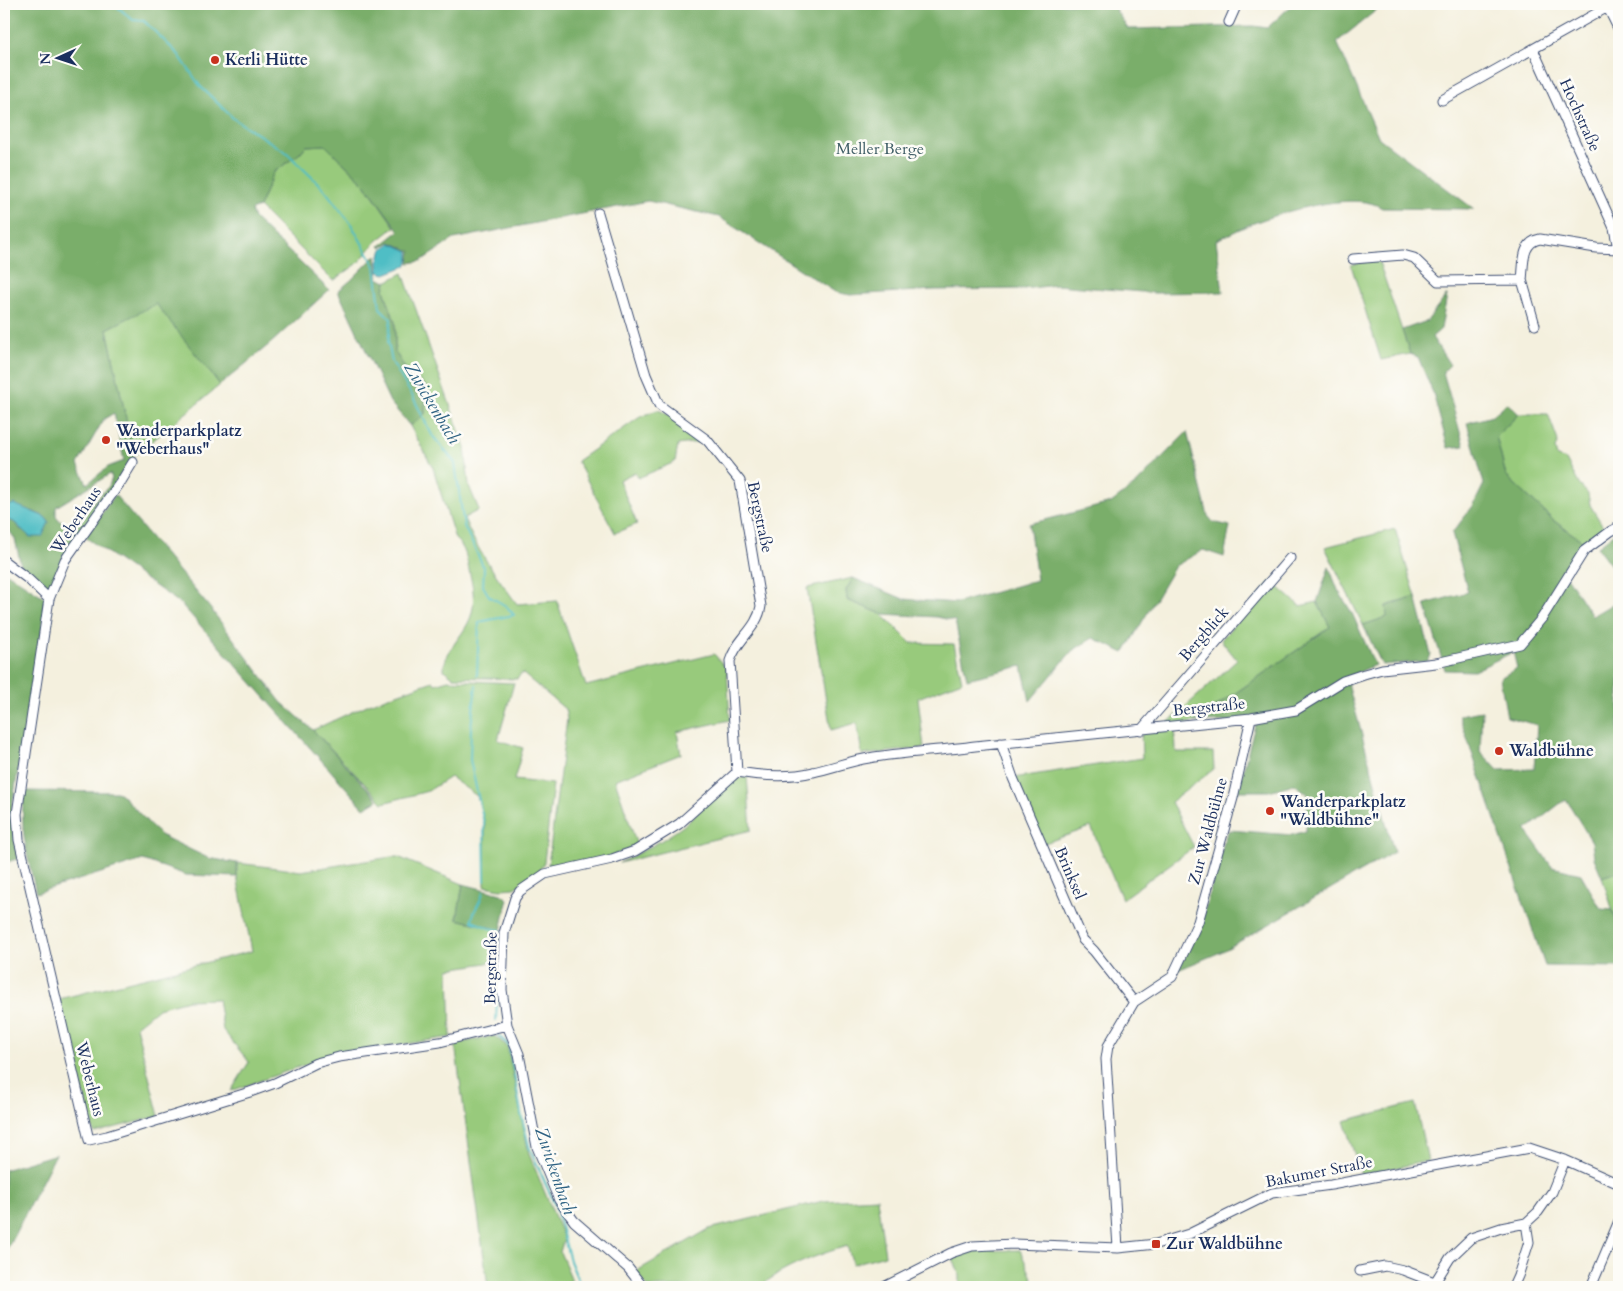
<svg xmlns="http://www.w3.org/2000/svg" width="1623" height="1291" viewBox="0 0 1623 1291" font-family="Cardo,serif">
<rect width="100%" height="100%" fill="#fdfcf7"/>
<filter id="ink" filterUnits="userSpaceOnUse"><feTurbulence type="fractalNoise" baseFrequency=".02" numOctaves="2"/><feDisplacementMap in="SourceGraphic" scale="10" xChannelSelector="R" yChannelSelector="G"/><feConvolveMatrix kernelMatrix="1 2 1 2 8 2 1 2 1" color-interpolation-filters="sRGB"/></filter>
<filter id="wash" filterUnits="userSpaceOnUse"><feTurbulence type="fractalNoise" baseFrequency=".0096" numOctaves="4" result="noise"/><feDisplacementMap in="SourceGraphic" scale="20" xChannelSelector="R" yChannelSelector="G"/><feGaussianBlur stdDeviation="1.12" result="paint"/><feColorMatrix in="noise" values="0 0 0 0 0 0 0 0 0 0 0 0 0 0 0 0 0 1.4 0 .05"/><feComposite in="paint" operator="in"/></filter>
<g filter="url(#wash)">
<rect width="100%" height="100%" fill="#f4f0de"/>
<path fill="#98ca7b" stroke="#5a7c6c" d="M325,145L365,184L395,227L377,241L357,264L333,281L259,207L274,172L299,154L306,146Z
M1378,259L1410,354L1381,360L1351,265Z
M403,273L465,447L469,486L479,510L464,518C476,550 497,576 517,604L557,601L586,686L714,654L727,669L730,720L677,732L681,754L615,780L637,845L610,857L551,870L548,865L567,719L565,709L522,673L517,679L453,677L444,670C444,652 460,639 468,623C477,606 473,587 469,570C466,557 466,548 455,539L433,468L410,426L425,414L426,386L405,368L395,352V322L384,290L386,282Z
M156,303L220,385L134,456L107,329Z
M657,410C669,412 691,432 699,442L678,445L675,462L638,478L635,472L619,480L637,524L615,533L577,461L640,417Z
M1519,414H1548L1558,441L1555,449L1557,457L1566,460L1579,484L1588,494L1590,505L1606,531L1587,544L1554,521L1506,476L1496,436Z
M1395,529L1416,597L1386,606L1388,617L1363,625L1325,547Z
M853,578L846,590L847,600L882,614L911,643L954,644L962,681L918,698L924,748L862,755L857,723L831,730L807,588Z
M1271,581L1300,606L1317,602L1330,627L1194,722L1175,726L1176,752H1213L1214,769L1171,802L1194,847L1122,899L1091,827L1042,844L1013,778L1142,758L1141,730L1163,727L1237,660L1221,640Z
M448,680L514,683L498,740L523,748L514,780L553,784L544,862L538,874L514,888L501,889L485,886V824L477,796L450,777L428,791L383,803L313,730L369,704L433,681L435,684Z
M747,776L751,830L619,863C641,852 663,841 683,826C702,811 723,781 747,776Z
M391,857H398L463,884L457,919L501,930L499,961L449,969L451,1037L333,1055L231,1091L249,1062L223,1030L218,999L188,1000L158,1008L136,1026L159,1116L94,1133L59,999L252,951L237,877V863L301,871Z
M1619,871V930L1602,877Z
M494,1036L507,1046L529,1154L564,1239L560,1252L572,1280L556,1287H488L455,1044Z
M1415,1103L1428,1161L1361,1175L1344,1121Z
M877,1198L885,1255L853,1264L847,1246C817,1255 784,1267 759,1287H648L635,1272L709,1229L823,1201Z
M1020,1250L1036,1287H960V1276L953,1259L972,1251Z"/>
<path fill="#7aae6b" stroke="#4a6e64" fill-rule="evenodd" d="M4,4H1112L1128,29L1254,26L1267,28L1293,4H1376L1379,8L1337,42L1379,138L1474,209L1382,208C1358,191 1289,210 1262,220C1246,225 1231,234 1216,240L1223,292L1154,293L1056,285L1023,289L935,290L850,295L835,292L719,217L648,201L454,239L421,261L409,263L411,251L390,242L381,247L380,246L399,231L365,184L325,145L306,146L299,154L274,172L259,207L251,210L254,218L329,290L271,343L220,385L156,304L107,329L134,456L63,559L49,587L21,566L15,539L4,523ZM114,413L124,461L108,467L87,484L78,464L104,419ZM110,474L112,478L109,486L82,513L69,531L56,516V507ZM32,511L45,517L49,522L21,530L14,522Z
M376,255L378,278L386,282L384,290L395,322V352L405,368L426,386L425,414L410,426L390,402L338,291L350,281Z
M1447,295L1441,329L1432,337L1450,365L1443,372L1464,446L1448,448L1433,393L1418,357L1410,354L1402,330L1427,321Z
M1507,403L1519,414L1496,436L1506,476L1554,521L1587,544L1577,554L1564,573L1592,616L1614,603L1619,586V871L1602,877L1594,858L1592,842L1566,799L1526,830L1552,867L1581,874L1601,909L1613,910L1619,930V967L1545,966L1459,715L1482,711L1480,751L1498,770L1534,769L1537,725L1507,717L1500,678L1517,668L1513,652L1474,671L1445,670L1425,604L1468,592L1452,533L1473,506L1484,484L1467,423L1492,416Z
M1187,432L1208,516L1213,522L1230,526L1224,557L1203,550L1175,566L1124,653L1093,638L1072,651L1030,701L1022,666L967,679L955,621L937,617L882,614L847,600L846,590L853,578L904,599L957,603L1037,580L1029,524L1111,503L1136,484Z
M115,495L210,608L281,702L313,730L378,800L364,808L181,604L85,537Z
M1619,530V576L1597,547Z
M1329,567L1338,590L1352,613L1375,665L1345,678L1348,684L1394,852L1223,951L1178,970L1201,923L1226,835L1229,830L1292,835L1306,831L1307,793L1294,784L1269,791H1238L1256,721L1194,722L1330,627L1317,602Z
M4,571L47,599L11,813L15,840L20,858L4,863Z
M1416,597L1431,655L1428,661L1382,665L1363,625L1387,617L1386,606Z
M25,791L117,792L121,794L160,835L208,858L237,863V877L186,875L143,860L36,893C28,857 18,827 25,791Z
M463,884L501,894L508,899L501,930L457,919Z
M56,1154L4,1255V1170Z"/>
<path fill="#4fbec5" stroke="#357692" d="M391,243L409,251V259L406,266L385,274L379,272L378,262L382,249Z
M14,504L45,517L49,522L42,537H30L14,522L5,519V507Z"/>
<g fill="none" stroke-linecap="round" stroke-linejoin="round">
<path stroke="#4fbec5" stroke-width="2" d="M114,4L133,20L144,21L179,55L200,86L234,119L286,152L324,189L351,224L375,266L380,308L391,319L388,342L392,362L413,397L432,435L455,463L464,526L484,568L483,586L489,596L506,606L514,615L479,622L477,675
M476,685L471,727L470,760L484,823L485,881
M483,892C481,903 472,911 472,921L489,928L500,930V933
M496,1021L499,953
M498,1036L509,1045L522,1118L530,1149L556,1207L570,1261L581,1287"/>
</g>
</g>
<g filter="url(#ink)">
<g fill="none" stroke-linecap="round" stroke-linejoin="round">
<defs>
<path id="minor" d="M1606,4L1619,30
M1229,22L1237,4
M1533,49L1614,228L1618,249
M1442,100L1613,4
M598,213L646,375L659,405L707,440L740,481L761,606C758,628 736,640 730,661L737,772
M1353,259L1403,255L1414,258L1438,281L1522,280C1524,265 1521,242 1540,239L1596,248L1619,249
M1522,280L1535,325
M133,462L122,480L65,560L49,599L17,814L19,840L89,1140L107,1136L250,1092L275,1083L316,1063L339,1057L440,1042L507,1025
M4,561L28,579L49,599
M1141,730L1290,558
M1001,743L1013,778L1083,940L1094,951L1134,1002
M1118,1248L1106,1059L1108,1046L1134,1002L1172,977L1198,922L1233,798L1251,718
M1360,1271L1385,1266L1403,1270L1447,1287
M643,1287L628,1268L574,1221L559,1200L537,1147L519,1054L507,1025L502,990L504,933L515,898L520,891L545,874L612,859L635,851L679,824L737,772C762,776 789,778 813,772C832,768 850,761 869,758C904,752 940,751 975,746L1251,718L1296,710L1343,681L1364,674L1382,669L1436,663L1520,644L1542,618L1584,551L1611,531L1619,527
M884,1287L951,1253L972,1246L1014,1244L1118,1248L1156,1244L1189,1234L1272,1193L1331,1185L1529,1148L1565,1160L1619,1184
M1432,1287L1450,1258L1471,1238L1501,1228L1526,1223L1538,1212L1552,1192L1565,1160
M1513,1287L1518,1276L1529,1242L1526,1223
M1591,1287L1619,1221"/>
</defs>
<use href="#minor" stroke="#3c4c71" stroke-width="11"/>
<use href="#minor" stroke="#fff" stroke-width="9"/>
</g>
</g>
<g fill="#c8321e" stroke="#fdfcf7" stroke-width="2">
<circle cx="215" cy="60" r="5"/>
<circle cx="106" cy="440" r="5"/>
<circle cx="1499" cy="751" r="5"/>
<circle cx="1270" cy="811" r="5"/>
<rect x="1151" y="1239" width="10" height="10" rx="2.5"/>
</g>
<g text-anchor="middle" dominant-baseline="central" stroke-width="5" stroke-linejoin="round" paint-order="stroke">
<g font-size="16" font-weight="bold" fill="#1b2f5e" stroke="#fdfcf7" text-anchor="start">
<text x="225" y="60">Kerli Hütte</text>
<text x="116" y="431">Wanderparkplatz<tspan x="116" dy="18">"Weberhaus"</tspan></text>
<text x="1509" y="751">Waldbühne</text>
<text x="1280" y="802">Wanderparkplatz<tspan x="1280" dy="18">"Waldbühne"</tspan></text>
<text x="1166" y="1244">Zur Waldbühne</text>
</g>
<g font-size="16" fill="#1b2f5e" stroke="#fdfcf7">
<text transform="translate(1580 115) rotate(66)">Hochstraße</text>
<text transform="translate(760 517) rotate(78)">Bergstraße</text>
<text transform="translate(76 520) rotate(-56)">Weberhaus</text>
<text transform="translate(1204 634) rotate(-49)">Bergblick</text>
<text transform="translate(1209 707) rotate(-6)">Bergstraße</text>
<text transform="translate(1208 831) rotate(-75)">Zur Waldbühne</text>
<text transform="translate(1070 873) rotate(67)">Brinksel</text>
<text transform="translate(491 968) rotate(-89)">Bergstraße</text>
<text transform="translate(90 1079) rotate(76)">Weberhaus</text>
<text transform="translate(1319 1172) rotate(-11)">Bakumer Straße</text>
</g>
<g font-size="16" fill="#405e67" stroke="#fdfcf7">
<text x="880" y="149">Meller Berge</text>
</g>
<g font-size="18" font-style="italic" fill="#2d6182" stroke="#fdfcf7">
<text transform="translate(432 403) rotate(59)">Zwickenbach</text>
<text transform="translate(555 1171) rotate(71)">Zwickenbach</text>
</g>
</g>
<rect width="1623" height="1291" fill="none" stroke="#fdfcf7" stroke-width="20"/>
<g transform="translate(58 58) rotate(267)" stroke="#fdfcf7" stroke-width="4" paint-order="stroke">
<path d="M0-4L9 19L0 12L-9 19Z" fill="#1b2f5e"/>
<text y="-8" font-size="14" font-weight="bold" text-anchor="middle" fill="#1b2f5e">N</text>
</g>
</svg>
